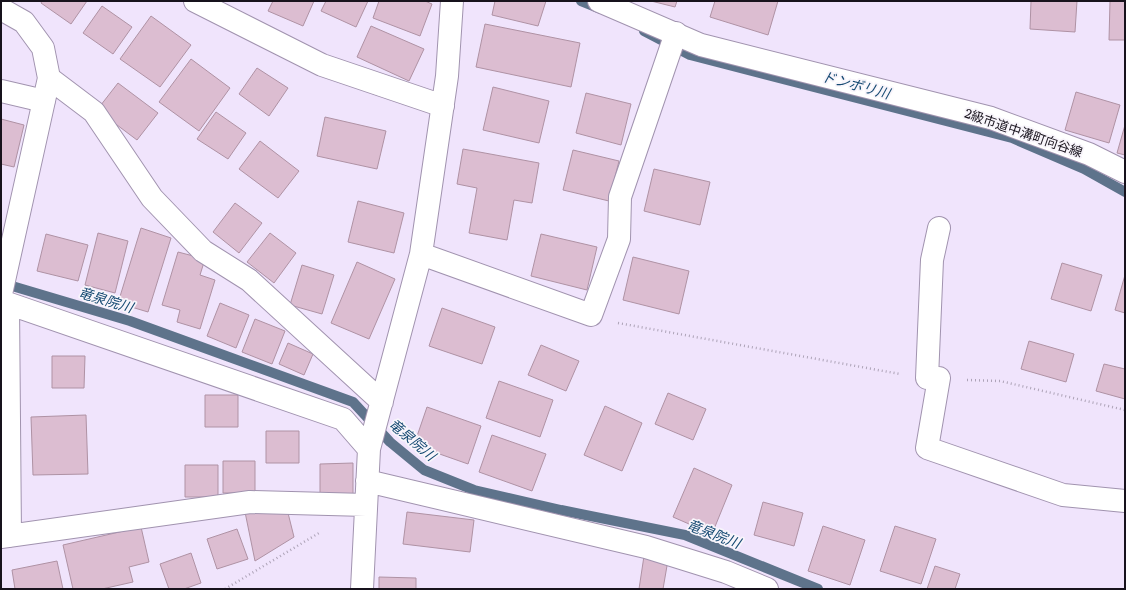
<svg xmlns="http://www.w3.org/2000/svg" width="1126" height="590" viewBox="0 0 1126 590" font-family="Literata,'Noto Sans JP',serif">
<rect width="100%" height="100%" fill="#f0e4fc"/>
<g fill="none" stroke-linecap="round" stroke-linejoin="round">
<path stroke="#5e738b" stroke-width="10" d="M581,1L601,9
M644,31L690,55L1012,138L1084,169L1125,192
M2,283L130,321L353,402L390,442L424,470L474,490L561,510L685,535L818,589"/>
</g>
<path fill="#dcbdd1" stroke="#af92a4" d="M42,1H87L71,24L41,3Z
M273,1H314L303,26L268,11Z
M326,1H368L356,27L321,11Z
M379,1H425L432,4L420,36L373,18Z
M495,1H546L538,26L492,15Z
M651,1H677L675,7Z
M715,1H778L768,35L710,17Z
M1031,1H1077L1075,32L1030,29Z
M1110,1H1125V40H1109Z
M102,6L132,27L113,54L83,33Z
M151,16L191,45L160,87L120,59Z
M485,24L580,43L571,87L476,67Z
M371,26L424,49L409,81L357,57Z
M191,59L230,88L199,131L159,102Z
M257,68L288,88L269,116L239,94Z
M118,83L158,113L137,140L97,110Z
M493,87L549,101L539,143L483,130Z
M1076,92L1120,105L1109,143L1065,130Z
M586,93L631,104L621,145L576,133Z
M216,112L246,133L228,159L197,139Z
M325,117L386,131L377,169L317,156Z
M1,119L24,125L14,167L1,164Z
M1125,125V155L1117,153Z
M260,141L299,171L278,198L239,169Z
M463,149L539,163L532,203L514,200L507,240L469,233L477,188L457,184Z
M573,150L619,161L609,201L563,190Z
M654,169L710,182L700,225L644,211Z
M358,201L404,213L394,253L348,242Z
M235,203L262,223L239,253L213,232Z
M141,228L171,238L148,312L118,303Z
M98,233L128,241L115,293L85,285Z
M270,233L296,253L274,283L247,262Z
M46,234L88,245L78,281L37,271Z
M541,234L597,247L587,290L531,276Z
M178,252L205,259L200,275L215,280L200,329L177,322L180,310L162,305Z
M633,257L689,271L679,314L623,300Z
M357,262L395,279L369,339L331,323Z
M1062,263L1102,275L1091,311L1051,299Z
M302,265L334,275L322,314L290,305Z
M1125,275V313L1115,310Z
M220,303L249,315L236,348L207,336Z
M442,308L495,327L482,364L429,346Z
M255,319L285,331L272,364L242,352Z
M1029,341L1074,354L1066,382L1021,369Z
M288,343L313,354L304,375L279,364Z
M541,345L579,361L566,391L528,375Z
M52,356H85L84,388H52Z
M1104,364L1125,369V399L1096,391Z
M499,381L553,400L540,437L486,418Z
M668,393L706,409L693,440L655,424Z
M205,395H238V427H205Z
M605,406L642,423L622,471L584,455Z
M427,407L481,426L468,464L414,445Z
M86,415L88,474L33,475L31,417Z
M266,431H299V463H266Z
M492,435L546,454L532,491L479,472Z
M223,461H255V493H223Z
M353,463V495H320V464Z
M185,465H218V497H185Z
M694,468L732,485L712,534L673,517Z
M763,502L803,513L794,546L754,535Z
M287,509L294,537L255,561L245,512Z
M407,512L474,520L470,552L403,544Z
M823,526L865,540L850,585L808,571Z
M895,526L936,539L921,584L880,571Z
M141,527L149,562L129,567L133,582L102,589H73L63,545Z
M237,529L248,559L217,569L207,539Z
M191,553L201,583L184,589H169L160,564Z
M644,556L668,560L663,589H639Z
M57,561L63,589H15L12,570Z
M935,566L960,574L955,589H927Z
M379,577L416,578V589H379Z"/>
<g fill="none" stroke-linecap="round" stroke-linejoin="round">
<defs>
<path id="street" d="M195,1L322,65L443,106
M1,9L24,22L43,48L49,78L1,294
M49,78L94,112L152,198L203,251L249,280L382,402
M1,91L44,101
M421,254L591,315L619,239L620,197L676,33
M1,301L343,419L369,449
M8,304L10,536
M927,378L932,260L939,228
M939,378L927,448L1063,495L1125,501
M367,481L646,547L726,572L767,589
M1,537L250,502L366,505
M362,589L369,449L421,254L447,76L452,1"/>
<path id="secondary" d="M599,1L701,45L991,118L1089,154L1125,172"/>
</defs>
<use href="#street" stroke="#a193af" stroke-width="24"/>
<use href="#secondary" stroke="#a193af" stroke-width="24"/>
<path stroke="#ada3b7" stroke-width="2.5" stroke-dasharray="1 3" stroke-linecap="butt" d="M618,323L900,374
M967,380L1000,381L1125,410
M225,589L319,533"/>
<use href="#street" stroke="#fff" stroke-width="22"/>
<use href="#secondary" stroke="#fff" stroke-width="22"/>
</g>
<g text-anchor="middle" dominant-baseline="central" stroke-width="3.5" stroke-linejoin="round" paint-order="stroke">
<g font-size="13" fill="#17121c" stroke="#f8f5fb">
<text transform="translate(1024 132) rotate(19)">2級市道中溝町向谷線</text>
</g>
<g font-size="14" font-style="italic" fill="#154972" stroke="#f8f5fb">
<text transform="translate(856 84) rotate(15)">ドンボリ川</text>
<text transform="translate(106 299) rotate(17)">竜泉院川</text>
<text transform="translate(413 439) rotate(40)">竜泉院川</text>
<text transform="translate(714 533) rotate(21)">竜泉院川</text>
</g>
</g>
<rect width="1126" height="590" fill="none" stroke="#17121c" stroke-width="4"/>
</svg>
